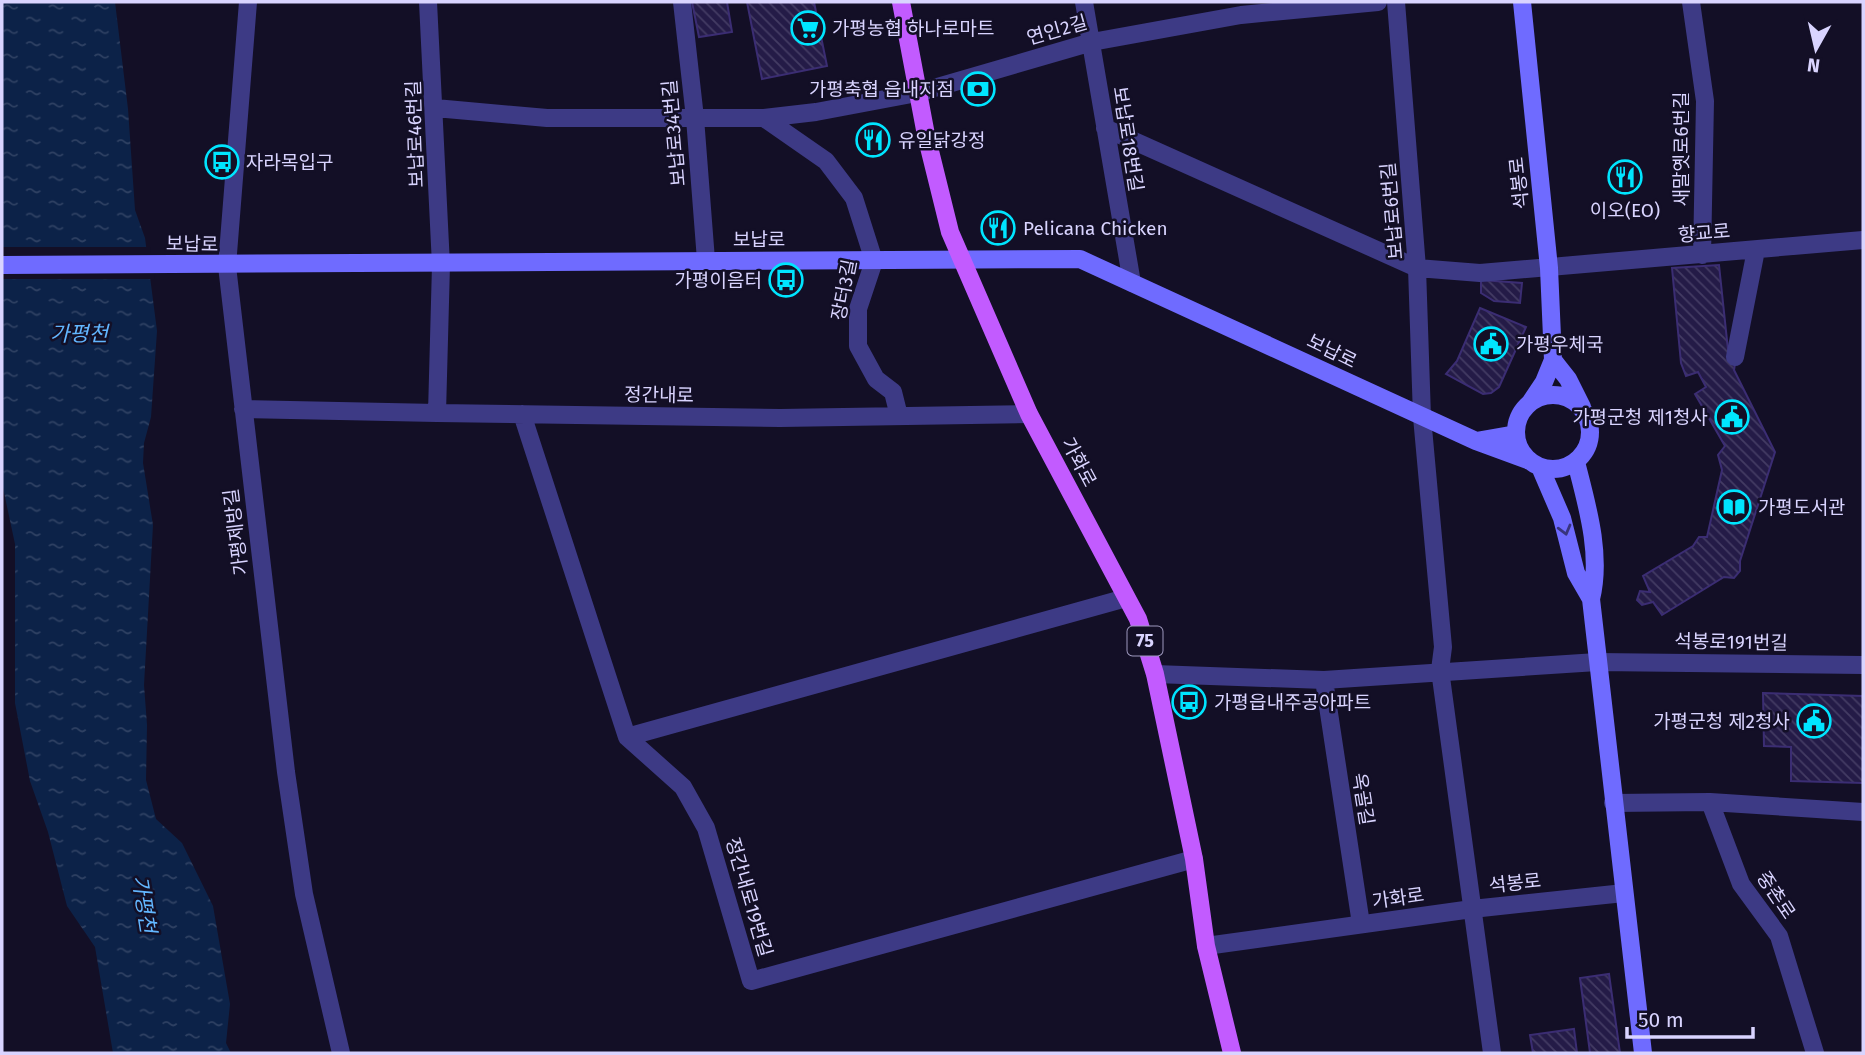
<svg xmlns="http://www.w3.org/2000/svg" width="1865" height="1055" viewBox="0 0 1865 1055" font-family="'Fira Sans','Noto Sans KR',sans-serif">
<defs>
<pattern id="water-ripples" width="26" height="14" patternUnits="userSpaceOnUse" patternTransform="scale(1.75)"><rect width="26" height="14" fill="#0c2248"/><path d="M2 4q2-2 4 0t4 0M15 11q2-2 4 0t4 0" fill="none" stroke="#2f4163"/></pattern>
<pattern id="building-back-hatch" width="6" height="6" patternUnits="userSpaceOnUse" patternTransform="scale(1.75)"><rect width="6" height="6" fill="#241b47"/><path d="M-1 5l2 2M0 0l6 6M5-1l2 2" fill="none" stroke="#433b63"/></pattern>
</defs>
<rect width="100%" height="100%" fill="#130f26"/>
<path fill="url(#water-ripples)" d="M2,2H115L128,109L135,210L145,238L157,331L151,417L144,443L143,463L153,525L144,685L147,725L146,780L156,819L182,843L213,906L230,1004L226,1043L231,1053H113L95,947L67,906L48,832L30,781L15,703V544L2,483Z"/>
<path fill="#130f26" d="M2,247H150L155,279H2Z"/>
<path fill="url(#building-back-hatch)" stroke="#3b2d73" stroke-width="2" d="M692,2H727L732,32L699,37Z
M747,2H814L827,66L762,79Z
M1719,265L1729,359L1735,364L1734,370L1775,452L1740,561V571L1734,578L1724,577L1662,615L1653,602L1642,605L1637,600L1640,591L1650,592L1643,576L1693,546L1699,537H1707L1722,470L1718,455L1725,446L1695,394L1706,387L1698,372L1686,376L1681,363L1672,268Z
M1481,280L1522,283L1520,303L1494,301L1481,293Z
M1480,308L1526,327L1499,387L1491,393L1483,394L1446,374L1457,361Z
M1763,693L1863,696V783L1791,781V747L1764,746Z
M1609,974L1620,1053H1590L1580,978Z
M1574,1029L1577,1053H1533L1530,1035Z"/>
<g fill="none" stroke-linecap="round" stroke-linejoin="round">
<path stroke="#3d3a85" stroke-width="18" d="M248,2L227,266L286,772L304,894L341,1053
M428,2L441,265L437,413L780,418L1029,414
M682,2L695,118L706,260
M1084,2L1132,283
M1396,2L1417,268L1422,417L1443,647L1440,670L1492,1053
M1691,2L1705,101L1702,255
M435,108L547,118H764L816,112L917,93L1092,42L1241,15L1378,2
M764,118L826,161L854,198L874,261L858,309V346L876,379L893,392L899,416
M1105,128L1417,268L1480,273L1863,240
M1735,357L1756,250
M243,409L437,413
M522,414L627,737L683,787L706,828L751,981L1194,859
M1155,674L1324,680L1597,662L1863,665
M1324,680L1361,924
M627,737L1126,598
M1710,802L1863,812
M1613,803L1710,802L1741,884L1779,936L1815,1053
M1206,946L1472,909L1624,893"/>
<path stroke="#6f6bff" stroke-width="18" d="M1522,2L1549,268L1553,360
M2,265L1080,259L1476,441
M1516 432a37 37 0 1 1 74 0a37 37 0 1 1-74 0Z
M1530,403L1544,382L1553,360L1568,379L1582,407
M1516,434L1476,441L1530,461
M1540,467L1562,518L1576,573L1591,599C1602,555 1587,505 1576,462
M1591,599L1643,1053"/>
<path stroke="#c25bff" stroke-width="18" d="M901,2L926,135L950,232L1029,414L1138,619L1155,674L1194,859L1206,946L1232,1053"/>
</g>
<defs><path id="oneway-chevron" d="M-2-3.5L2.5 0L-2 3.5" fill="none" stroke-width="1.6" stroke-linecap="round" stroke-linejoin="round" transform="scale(1.75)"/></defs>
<use stroke="#38347d" href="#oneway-chevron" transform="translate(1565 530) rotate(75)"/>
<defs>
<symbol id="supermarket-ring" viewBox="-11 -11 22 22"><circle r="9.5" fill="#130f26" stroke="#00e5ff" stroke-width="1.5"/><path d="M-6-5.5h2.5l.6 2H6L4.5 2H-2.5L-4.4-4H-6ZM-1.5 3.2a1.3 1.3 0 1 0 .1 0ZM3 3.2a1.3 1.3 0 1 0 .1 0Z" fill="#00e5ff"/></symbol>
<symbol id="bank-ring" viewBox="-11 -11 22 22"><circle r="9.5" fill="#130f26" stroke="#00e5ff" stroke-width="1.5"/><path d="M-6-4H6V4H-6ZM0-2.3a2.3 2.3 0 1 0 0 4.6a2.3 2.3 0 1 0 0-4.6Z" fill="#00e5ff"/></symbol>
<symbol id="restaurant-ring" viewBox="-11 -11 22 22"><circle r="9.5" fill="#130f26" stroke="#00e5ff" stroke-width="1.5"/><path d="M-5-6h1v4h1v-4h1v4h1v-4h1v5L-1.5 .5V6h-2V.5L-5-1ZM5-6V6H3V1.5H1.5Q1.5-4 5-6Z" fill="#00e5ff"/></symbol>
<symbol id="bus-ring" viewBox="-11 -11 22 22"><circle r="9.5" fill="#130f26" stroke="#00e5ff" stroke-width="1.5"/><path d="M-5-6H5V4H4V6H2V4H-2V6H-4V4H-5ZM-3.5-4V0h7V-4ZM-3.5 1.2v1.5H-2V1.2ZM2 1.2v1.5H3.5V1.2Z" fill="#00e5ff"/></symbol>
<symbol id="civic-ring" viewBox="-11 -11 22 22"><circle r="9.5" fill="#130f26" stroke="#00e5ff" stroke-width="1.5"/><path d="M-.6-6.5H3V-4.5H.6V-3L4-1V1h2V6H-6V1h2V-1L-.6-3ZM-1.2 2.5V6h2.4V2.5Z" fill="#00e5ff"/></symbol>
<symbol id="library-ring" viewBox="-11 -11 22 22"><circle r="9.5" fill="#130f26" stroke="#00e5ff" stroke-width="1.5"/><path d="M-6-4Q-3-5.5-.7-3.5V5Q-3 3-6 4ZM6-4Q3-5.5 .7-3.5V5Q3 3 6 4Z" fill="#00e5ff"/></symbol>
</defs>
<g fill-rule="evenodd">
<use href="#supermarket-ring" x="789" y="9" width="38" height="38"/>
<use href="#bank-ring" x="959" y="70" width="38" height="38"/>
<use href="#restaurant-ring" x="854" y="121" width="38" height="38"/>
<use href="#bus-ring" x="203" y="143" width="38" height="38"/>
<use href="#restaurant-ring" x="1606" y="158" width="38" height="38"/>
<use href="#restaurant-ring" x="979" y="209" width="38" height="38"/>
<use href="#bus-ring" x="767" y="261" width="38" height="38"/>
<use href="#civic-ring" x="1472" y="325" width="38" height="38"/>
<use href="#civic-ring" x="1713" y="398" width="38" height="38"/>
<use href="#library-ring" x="1715" y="488" width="38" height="38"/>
<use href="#bus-ring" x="1170" y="683" width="38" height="38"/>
<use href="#civic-ring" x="1795" y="702" width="38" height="38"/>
</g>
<g text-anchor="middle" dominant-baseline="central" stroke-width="5" stroke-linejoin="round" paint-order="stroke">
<rect fill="#130f26" stroke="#9e99be" stroke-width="2" x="1127.5" y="626.5" width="35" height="29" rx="5"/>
<g font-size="18" font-weight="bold" fill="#d9d4ff">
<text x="1145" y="641">75</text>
</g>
<g font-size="19" fill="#d9d4ff" stroke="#130f26" text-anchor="start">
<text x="832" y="28">가평농협 하나로마트</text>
<text x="954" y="89" text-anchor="end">가평축협 읍내지점</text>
<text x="898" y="140">유일닭강정</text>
<text x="246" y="162">자라목입구</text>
<text x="1625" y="210" text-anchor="middle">이오(EO)</text>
<text x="1023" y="228">Pelicana Chicken</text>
<text x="762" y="280" text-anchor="end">가평이음터</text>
<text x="1516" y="344">가평우체국</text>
<text x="1708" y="417" text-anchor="end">가평군청 제1청사</text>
<text x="1758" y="507">가평도서관</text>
<text x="1214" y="702">가평읍내주공아파트</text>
<text x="1790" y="721" text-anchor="end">가평군청 제2청사</text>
</g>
<g font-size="19" fill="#d9d4ff" stroke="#130f26">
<text transform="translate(1057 30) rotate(-16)">연인2길</text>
<text transform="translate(674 133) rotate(-95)">보납로34번길</text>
<text transform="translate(415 134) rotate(-92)">보납로46번길</text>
<text transform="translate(1128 139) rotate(81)">보납로18번길</text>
<text transform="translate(1681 149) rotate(-90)">새말옛로6번길</text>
<text transform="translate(1519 183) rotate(-96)">석봉로</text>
<text transform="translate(1392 211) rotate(-95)">보납로6번길</text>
<text transform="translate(1704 233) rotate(-5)">향교로</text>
<text x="759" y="239">보납로</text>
<text transform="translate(192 244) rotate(1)">보납로</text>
<text transform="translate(844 290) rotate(-79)">장터3길</text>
<text transform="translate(1332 351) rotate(26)">보납로</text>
<text transform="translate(659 395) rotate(1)">정간내로</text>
<text transform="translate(1079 462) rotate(62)">가화로</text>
<text transform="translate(236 532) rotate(-97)">가평제방길</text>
<text transform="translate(1731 642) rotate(1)">석봉로191번길</text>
<text transform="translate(1363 799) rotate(81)">옥골길</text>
<text transform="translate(1515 883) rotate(-6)">석봉로</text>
<text transform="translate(1776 895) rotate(56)">중촌로</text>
<text transform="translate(749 897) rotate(74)">정간내로19번길</text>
<text transform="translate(1398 898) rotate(-8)">가화로</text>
</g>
<g font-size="21" font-style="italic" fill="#62b6ff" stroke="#130f26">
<text x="79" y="334">가평천</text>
<text transform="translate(144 904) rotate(81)">가평천</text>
</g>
</g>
<rect width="1865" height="1055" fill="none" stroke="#d9d4ff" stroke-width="7"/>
<g transform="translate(1816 49) rotate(188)" stroke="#130f26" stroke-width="5" paint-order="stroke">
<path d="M0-5L12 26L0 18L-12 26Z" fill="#d9d4ff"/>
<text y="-10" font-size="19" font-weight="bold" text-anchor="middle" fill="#d9d4ff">N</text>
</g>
<path d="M1627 1027v10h126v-10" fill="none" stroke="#d9d4ff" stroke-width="3.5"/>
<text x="1638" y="1027" font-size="21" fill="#d9d4ff" stroke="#130f26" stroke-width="5" paint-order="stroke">50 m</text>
</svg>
